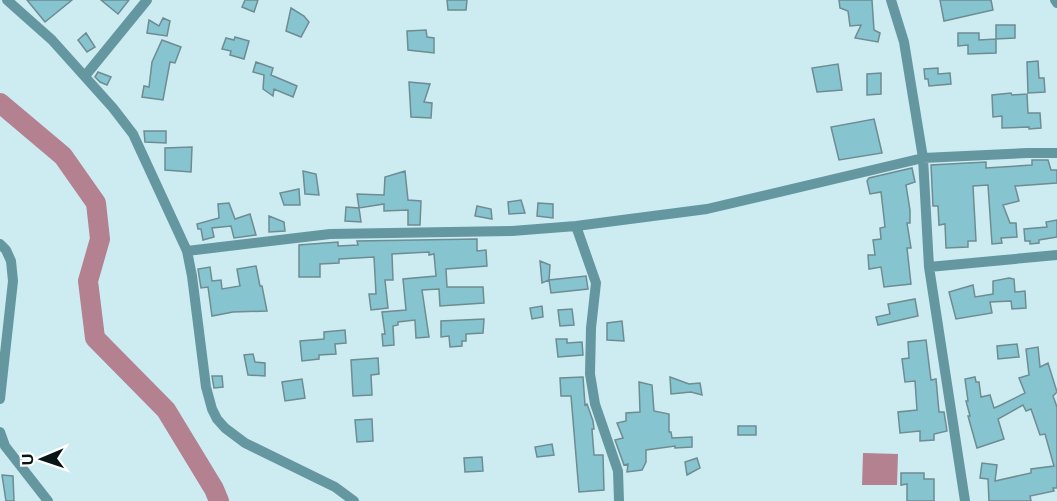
<svg xmlns="http://www.w3.org/2000/svg" width="1057" height="501" viewBox="0 0 1057 501" font-family="Arial,sans-serif">
<rect width="100%" height="100%" fill="#ccecf2"/>
<path fill="#b38190" d="M863,453L898,454L897,485H862Z"/>
<g fill="none" stroke-linecap="round" stroke-linejoin="round">
<path stroke="#b38190" stroke-width="20" d="M0,103L63,156L96,203L100,239L88,281L95,338L166,410L214,489L219,501"/>
</g>
<path fill="#86c4cf" stroke="#6e8c92" stroke-width="1.5" d="M27,0H72L45,22Z
M101,0H129L118,14Z
M245,0H258L254,12L242,7Z
M447,0H467L466,10H448Z
M839,0H872L874,30L880,33L878,42L855,38L861,25L850,26L848,11L840,8Z
M940,0H991L993,10L944,21Z
M291,8L304,16L309,22L301,37L286,31Z
M163,18L170,21L167,36L147,33L149,20L159,26Z
M996,25H1015V38L996,39Z
M426,30L427,37L434,38V53L408,50L407,31Z
M86,33L95,47L87,52L78,40Z
M958,33H979V40L996,39V53L968,54V45L958,46Z
M235,37L249,41L244,59L230,55L231,51L222,49L226,38L234,40Z
M162,40L181,47L175,63L170,62L163,100L142,97L144,86L149,87L152,62Z
M1038,61L1039,78H1044L1045,92L1028,93L1027,62Z
M256,62L273,68L271,75L297,86L293,97L274,89L273,96L263,89L264,75L253,72Z
M838,64L842,90L817,92L812,68Z
M938,68V74L950,73L951,84L929,86L928,79H925L924,69Z
M98,72L111,77L107,85L100,82L95,77Z
M881,73V94L867,95V74Z
M409,82L430,84L424,102L432,103L431,118L411,117Z
M1011,93L1012,95L1027,94L1028,113H1040L1041,128L1029,129V127L1002,128V116L993,117L992,95Z
M874,119L882,153L839,160L831,127Z
M144,131H166V143L145,142Z
M192,147L191,172L165,170V148Z
M1032,160H1048L1051,170H1057V183L1015,186L1019,201L1003,205L1010,223H1016L1017,237L1001,238L1002,243L992,244L988,185L973,186L976,241H968V247L946,248L945,224L939,225L938,206H933L931,165L986,162V168L1032,165Z
M912,168L915,182L906,185L910,210V223H907L911,248H907L911,284L884,287L881,267L869,269L868,255H875L873,240L881,239L880,228L885,227L881,192L870,194L867,181L869,178Z
M303,171L316,174L319,195L305,194Z
M405,171L408,200L421,201L420,225H408V210L384,211V204L359,208L357,194L384,195L385,177Z
M299,189L300,205H284L280,193Z
M521,200L525,213L509,214L508,202Z
M229,203L235,219L250,214L256,235L234,238L231,226L212,228L214,237L203,240L201,229H198L197,224L219,218L218,204Z
M538,203L553,204V218L537,216Z
M477,206L491,209L492,219L475,216Z
M346,207L359,208L361,222L345,221Z
M269,216L284,222L285,231L269,232Z
M1057,220V237L1039,240V243L1030,244V241H1025L1024,229L1047,227L1046,222Z
M477,239V251L486,250L487,266L446,269L447,287H483L484,303L440,306L439,289L422,290L429,337L416,338L415,320L398,322V325L393,326L394,345L383,346L382,334H385L382,312L406,310L403,279L436,276L434,254L429,255V252L392,254L393,280H385L388,308L371,310L369,294H376L374,257L339,259V263L320,264V277H299V245L338,242V246L358,245L357,241Z
M540,261L550,265L549,280L542,283Z
M256,266L260,286H262L267,311L233,312L212,316L208,287L201,288L198,269L210,267L212,281L221,280L222,289L240,286L237,269Z
M586,276L588,289L551,293L549,280Z
M1009,278L1014,279L1015,292L1025,291L1026,308L1012,309L1011,301L990,302L992,313L956,319L949,292L973,285L975,297L993,294V281Z
M915,299L918,316L878,325L876,317L890,314L888,304Z
M542,306L543,317L532,319L530,308Z
M572,309L574,325L560,326L558,310Z
M484,319L483,333L466,334V341H462V346L450,347L449,336L441,337V321Z
M622,321L624,341L607,340V323Z
M345,330L346,343L335,344L336,354L319,355V359L302,361L300,341L324,339V332Z
M556,339H567V343L582,342L583,355L558,357Z
M926,340L931,380L936,379L939,412H944L947,431L934,434V440L920,441V431L900,433L898,412L917,410L915,381L905,382L902,359L909,358L908,342Z
M1017,344L1019,357L998,359L997,346Z
M1038,347L1040,367L1048,363L1057,392L1053,396L1057,407V488H1053L1054,491L1030,496L1031,501H989L988,479L980,478L982,463L997,465L995,481L1031,473V469L1054,466L1045,434L1040,435L1031,409L1026,411L1023,405L998,419L1004,439L977,448L968,416H970L966,401H968L965,379L975,377L976,382H979L981,397L990,395L994,408L1001,405L1025,393L1019,378L1029,375L1026,349Z
M253,354L255,362L265,363V376L248,375L244,355Z
M378,358L379,374L371,375L372,395L353,396L351,360Z
M212,376H222L223,387L214,388Z
M583,377L585,405L587,404L593,421L594,429H592L594,455H603L604,490L579,492L571,396H561L560,378Z
M670,377L689,384L700,383L702,395L691,392L671,394Z
M302,379L305,398L285,401L282,382Z
M639,382L652,385L654,411L669,414V432H671L672,438L692,437V447L675,448V446L646,450V462L642,470L627,472L628,464L624,465L615,440L623,438L617,423L626,421V413L640,412Z
M372,419L373,441L357,442L355,420Z
M738,426H756V435H738Z
M552,444L554,455L537,457L535,447Z
M482,457L483,471L465,472L464,458Z
M697,458L700,468L687,475L685,462Z
M901,473H924V479H934V501H907V484L901,485Z
M2,475L13,476L14,501H6Z"/>
<g fill="none" stroke-linecap="round" stroke-linejoin="round">
<path stroke="#6597a1" stroke-width="10" d="M7,0L52,40L113,108L133,134L187,251L192,276L206,387L212,409L217,419L225,428L245,443L335,487L354,501
M891,0L904,42L923,158L929,267L965,501
M1055,0L1057,3
M85,76L147,0
M576,226L596,283L591,328L590,374L595,404L618,471L619,501
M0,244L6,250L11,261L13,281L0,399
M187,251L330,234L512,231L576,226L707,209L923,158L1027,153H1057
M929,267L1057,255
M0,432L5,446L48,501"/>
</g>
<g transform="translate(42 459) rotate(268)" stroke="#ffffff" stroke-width="4.5" paint-order="stroke">
<path d="M0-4.5L10 22L0 15L-10 22Z" fill="#091416"/>
<text y="-9" font-size="16" font-weight="bold" text-anchor="middle" fill="#091416">U</text>
</g>
</svg>
